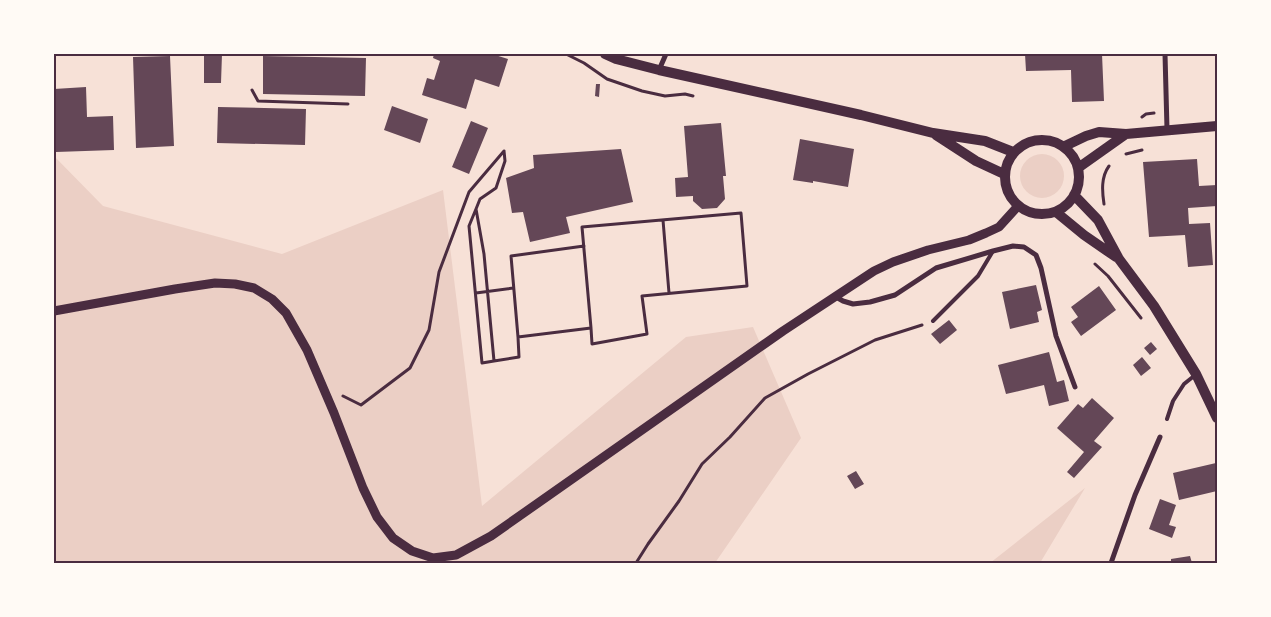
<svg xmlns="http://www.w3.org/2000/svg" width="1271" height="617" viewBox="0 0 1271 617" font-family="Figtree,sans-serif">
<rect width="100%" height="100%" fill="#f7e1d7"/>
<path fill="#ebcfc5" d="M1020 176a22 22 0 1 1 44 0a22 22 0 1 1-44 0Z
M54,156L103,206L282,254L443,190L482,506L686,337L753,327L801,438L715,563H54Z
M1085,488L1040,563H990Z"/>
<path fill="#644757" d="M204,54H222L221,83H204Z
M434,54H492L508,59L499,87L475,79L466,109L422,95L427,78L434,80L440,61L433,58Z
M1025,54H1102L1104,101L1072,102L1071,70L1026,71Z
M170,56L174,146L136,148L133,57Z
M263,56L366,58L365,96L263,94Z
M596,84H600L599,97L595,96Z
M86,87L87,117L113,116L114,150L56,152L54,89Z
M392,106L428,119L420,143L384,130Z
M218,107L306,109L305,145L217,143Z
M471,121L488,128L469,174L452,167Z
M721,123L726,176H723L725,199L717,208L702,209L693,201V196L676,197L675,178L688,177L684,126Z
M800,139L854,149L848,187L813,181V183L793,180Z
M621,149L633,202L566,217L570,233L530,242L523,212L512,213L506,178L534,168L533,155Z
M1197,159L1199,186L1217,185V206L1188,208L1189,224L1210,223L1213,265L1188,267L1185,235L1149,237L1143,162Z
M1036,285L1042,310L1037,312L1039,322L1010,329L1002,292Z
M1099,286L1116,310L1081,336L1071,322L1078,317L1071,307Z
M949,320L957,330L940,344L931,334Z
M1151,342L1157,349L1150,355L1144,348Z
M1049,352L1057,382L1064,380L1069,401L1049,406L1044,385L1006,394L998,365Z
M1142,357L1151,368L1141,376L1133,365Z
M1092,398L1114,418L1094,441L1102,447L1074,478L1067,472L1084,452L1057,428L1078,404L1083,408Z
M1216,463L1217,469V491L1179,500L1173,473Z
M856,471L864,484L855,489L847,476Z
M1160,499L1176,505L1169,525L1176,527L1172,538L1149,529Z
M1190,556L1192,563H1171V559Z"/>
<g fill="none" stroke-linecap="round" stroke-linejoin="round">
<path stroke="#4a2c40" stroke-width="3" d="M566,54L584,63L607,79L642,91L665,96L685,94L693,96
M252,90L258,101L348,104
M1142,117L1146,114L1154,113
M1126,154L1142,150
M1104,204C1102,191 1101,177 1109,166
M476,209L484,254L494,361L482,363L469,226Z
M476,209L480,199L496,188L505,161L504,151
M663,220L669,293
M584,246L511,256L518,337L591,328L592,344L647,334L642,296L747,286L741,213L582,227L591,328
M1095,264L1108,276L1141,318
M476,293L513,288
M494,361L519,357L518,337
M343,396L361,405L410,368L429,330L439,272L469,192L504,151
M636,563L648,544L679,501L702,464L730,437L765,398L808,374L875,340L922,325"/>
<path stroke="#4a2c40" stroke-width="4" d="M933,321L978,276L993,251
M1167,419L1173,401L1184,384L1194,376"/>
<path stroke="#4a2c40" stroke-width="5" d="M1165,54L1167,129
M659,70L666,54
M836,297L843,301L853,304L870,302L895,295L936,268L993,251L1013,246L1024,247L1036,255L1041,268L1056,336L1075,387
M1111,563L1135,495L1160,437"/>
<path stroke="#4a2c40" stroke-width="9" d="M54,311L175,289L215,283L235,284L254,288L272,299L286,313L307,350L334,413L363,488L377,517L393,538L412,551L433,558L456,555L491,536L783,331L874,271L893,262L928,250L969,240L986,233L999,227L1018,206"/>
<path stroke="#4a2c40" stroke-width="10" d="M605,54L616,59L659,70L861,115L933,133L985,141L1013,152
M936,135L976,161L1004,174
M1005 177a37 37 0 1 1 74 0a37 37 0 1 1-74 0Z
M1065,146L1086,136L1099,132L1126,134L1217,126
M1078,168L1126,134
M1074,195L1098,220L1119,259L1154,306L1196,374L1217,418
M1056,212L1084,235L1116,257"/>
</g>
<rect width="1271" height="617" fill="none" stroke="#fffaf5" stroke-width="110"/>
<rect x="55" y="55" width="1161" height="507" fill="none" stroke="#4a2c40" stroke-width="2"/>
</svg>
